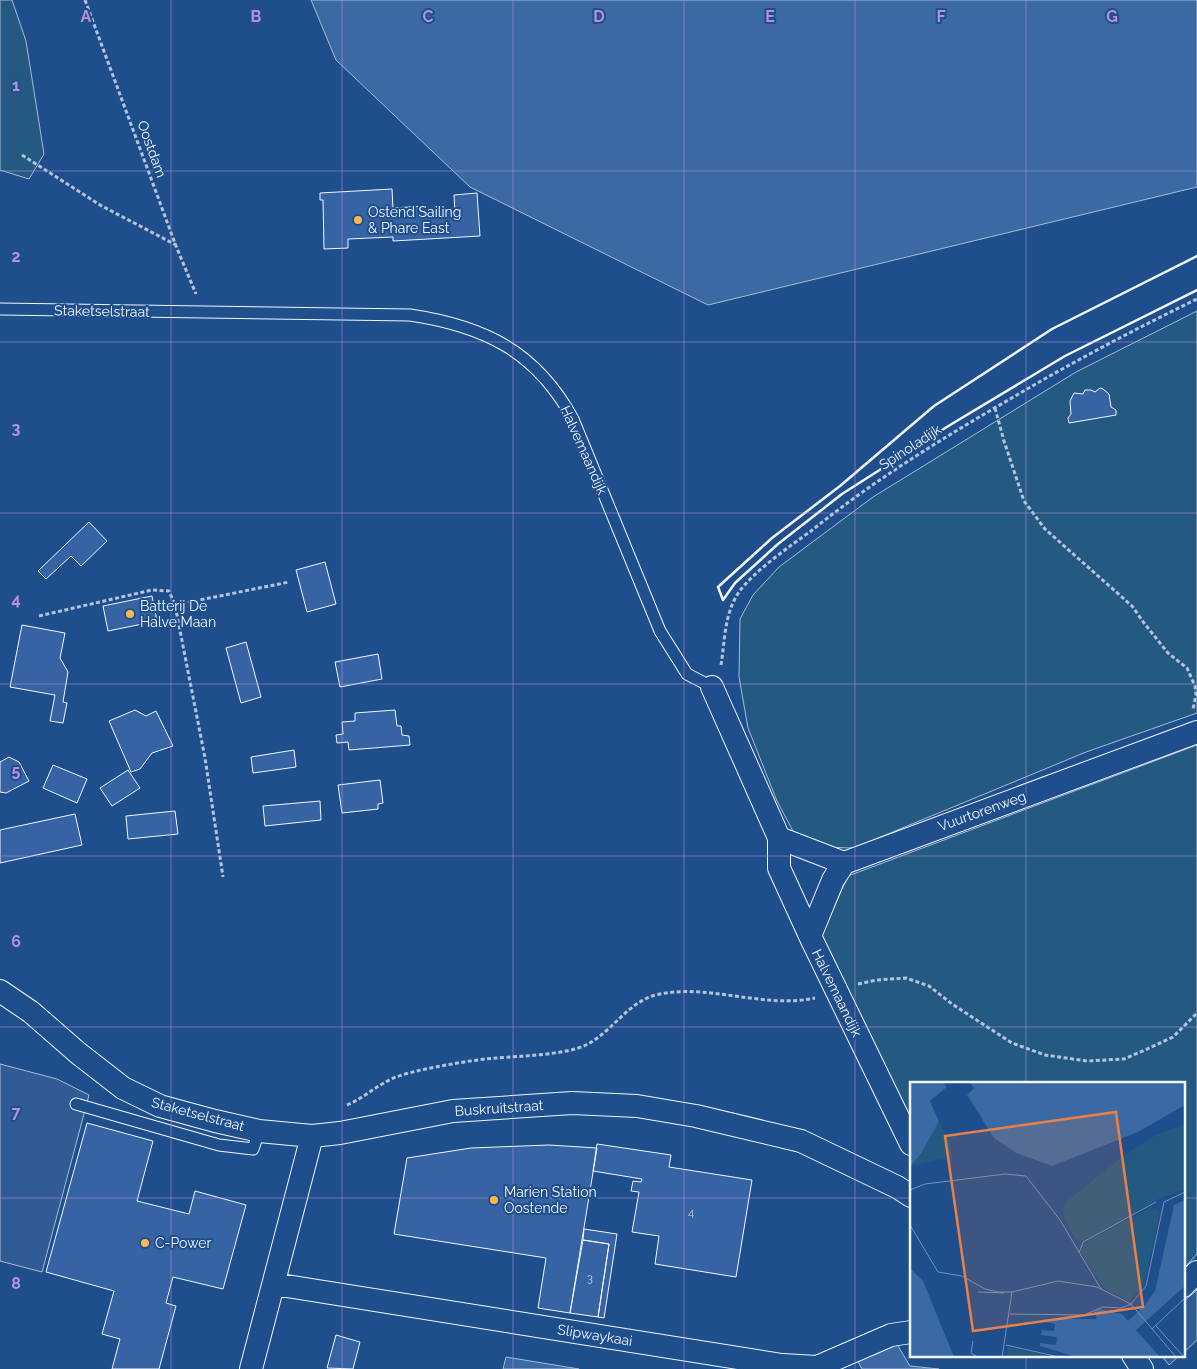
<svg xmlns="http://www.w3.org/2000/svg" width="1197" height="1369" viewBox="0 0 1197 1369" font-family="Raleway,sans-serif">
<rect width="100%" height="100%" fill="#1f4e8c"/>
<path fill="#245a82" stroke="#a8bbd7" d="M0,0H12L26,41L44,154L29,179L0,170Z
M1197,311V713L1086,752L854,848L818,847L793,831L777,801L748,728L739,677L740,619L753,595L779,567L873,497L1076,372Z
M1197,745V1254L1183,1269V1083H911V1126L821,936L848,876Z"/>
<path fill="#305b95" stroke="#a8bbd7" d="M0,1064L57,1079L89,1095L42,1272L0,1261Z
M1197,1290V1340L1183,1353V1302Z
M1161,1355H1180L1169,1365Z"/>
<path fill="#3b69a3" stroke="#a8bbd7" d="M311,0H1197V187L708,305L470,187L336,60Z
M895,1341L910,1366L939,1369H862L856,1358Z
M506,1357L579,1369H503Z"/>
<path fill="#3563a3" stroke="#f2f6ff" d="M392,189L393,208L426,206V215L455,213L454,195L477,193L480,236L393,241V237L348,239V248L324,249L323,200H320V193Z
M1100,388L1103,389L1109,394L1111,407L1116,410V415L1069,423L1068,418L1071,414L1070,401L1074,393L1083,394L1085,390H1091L1095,392Z
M89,522L107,541L81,566L71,556L46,579L38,571Z
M325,562L336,604L307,612L296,570Z
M152,596L157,621L108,631L103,606Z
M22,625L65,633L60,658L68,672L63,702L67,703L63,723L50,721L55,695L10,687Z
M246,642L261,697L241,703L226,648Z
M378,654L382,679L340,687L335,662Z
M135,710L146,716L156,711L173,746L152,753L140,769L131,772L109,721Z
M395,710L397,726H401L402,735L409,736L410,745L349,750L348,742L337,743L336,735L343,734L342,722L355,721V713Z
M294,750L296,767L253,773L251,757Z
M9,757L19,762L29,781L6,793L0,792V762Z
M53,765L87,779L77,803L43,788Z
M128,770L140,788L112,806L100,788Z
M380,780L383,803L378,804V809L342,813L338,785Z
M320,801L321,820L265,826L263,806Z
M175,811L178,834L128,839L126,816Z
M75,814L82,845L0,863V830Z
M87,1123L153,1141L137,1201L189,1214L195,1191L246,1205L223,1289L173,1277L166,1303L176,1306L159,1369H112L120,1339L102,1334L114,1291L46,1272Z
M597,1144L671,1155L669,1167L752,1180L736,1277L655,1264L659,1236L632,1232L639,1192L631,1191L633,1181L641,1182L642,1179L593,1171Z
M549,1145L597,1148L570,1313L538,1308L546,1258L394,1234L407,1158L471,1148Z
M584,1229L617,1234L604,1318L598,1317L609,1244L583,1240Z
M583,1240L609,1244L598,1317L570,1313Z
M336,1335L360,1342L353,1369L327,1368Z"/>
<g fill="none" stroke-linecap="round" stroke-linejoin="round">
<defs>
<path id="service" d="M0,309L410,315C484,326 536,351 573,419L660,631L687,674L712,687
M76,1104L219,1145L253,1149L259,1131"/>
<path id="minor" d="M712,687L779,838V868L810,936L911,1144
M779,838L844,863
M810,936L833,880L844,863L1197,732
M0,991L31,1012L78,1053L123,1088L160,1106L215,1121L259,1131L312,1136L340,1133L453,1111L572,1103L637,1106L696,1116L801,1141L897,1187L911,1196
M274,1284L782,1365L817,1367L891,1335L911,1332
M1183,1286L1197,1272
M1133,1355L1142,1369
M251,1369L312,1136"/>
</defs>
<use href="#service" stroke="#f2f6ff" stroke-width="13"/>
<use href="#minor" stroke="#f2f6ff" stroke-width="24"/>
<path stroke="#b3c4dc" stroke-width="3" stroke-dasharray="4 2.5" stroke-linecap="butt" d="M85,0L176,246L196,294
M22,155L100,205L176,245
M995,408L1004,441L1024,501L1045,529L1132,606L1144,623L1168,653L1187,668L1195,686L1196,695L1193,709
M175,605L289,582
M39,616L152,590L169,591L175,605L205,758L223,877
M721,665C725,641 724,614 739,592C753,572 790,546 811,531C873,481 941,439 1010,399C1071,363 1133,330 1197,299
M858,984L877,980L906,978L929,986L952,1004L1012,1043L1045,1055L1087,1061L1124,1059L1147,1049L1173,1037L1197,1013
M347,1105C364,1098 378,1084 396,1077C404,1074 413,1072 421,1070C446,1065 471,1060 496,1058C520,1056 565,1055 586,1045C614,1031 628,1000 660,994C711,984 764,1009 815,998"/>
<use href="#service" stroke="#1f4e8c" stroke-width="11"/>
<use href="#minor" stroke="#1f4e8c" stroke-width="22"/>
<path stroke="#f2f6ff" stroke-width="2.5" d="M723,600L718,587L772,538L840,486L934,406L1052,329L1197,256
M723,600L735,583L778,544L842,494L950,425L1065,356L1197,290"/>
</g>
<path fill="none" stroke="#b691df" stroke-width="1" stroke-opacity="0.55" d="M171,0V1369M342,0V1369M513,0V1369M684,0V1369M855,0V1369M1026,0V1083M0,171H1197M0,342H1197M0,513H1197M0,684H1197M0,856H1197M0,1027H1197M0,1198H911M1183,1198H1197M1026,1355V1369"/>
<g fill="#ffb74d" stroke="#1f4e8c" stroke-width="2">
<circle cx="358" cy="220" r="5"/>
<circle cx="130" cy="614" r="5"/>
<circle cx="494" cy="1200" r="5"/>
<circle cx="145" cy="1243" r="5"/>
</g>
<g text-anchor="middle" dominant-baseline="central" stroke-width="4" stroke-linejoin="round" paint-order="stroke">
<g font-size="11" fill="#c3d1e8">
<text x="691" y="1212">4</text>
<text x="590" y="1278">3</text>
</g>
<g font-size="14" fill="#f2f6ff" stroke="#1f4e8c">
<text transform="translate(152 149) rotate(70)">Oostdam</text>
<text transform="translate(102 311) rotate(1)">Staketselstraat</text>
<text transform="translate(910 447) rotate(-33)">Spinoladijk</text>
<text transform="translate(584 450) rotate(66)">Halvemaandijk</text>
<text transform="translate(982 811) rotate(-20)">Vuurtorenweg</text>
<text transform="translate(837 993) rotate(64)">Halvemaandijk</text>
<text transform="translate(499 1108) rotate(-4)">Buskruitstraat</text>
<text transform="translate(198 1114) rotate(15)">Staketselstraat</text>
<text transform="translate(595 1335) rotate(9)">Slipwaykaai</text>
</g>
<g font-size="14" fill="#f2f6ff" stroke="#1f4e8c" text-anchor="start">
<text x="368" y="212">Ostend Sailing<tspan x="368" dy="16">&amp; Phare East</tspan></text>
<text x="140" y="606">Batterij De<tspan x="140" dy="16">Halve Maan</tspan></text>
<text x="504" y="1192">Marien Station<tspan x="504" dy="16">Oostende</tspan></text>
<text x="155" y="1243">C-Power</text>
</g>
</g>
<g transform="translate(910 1082)">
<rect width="275" height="275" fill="#1f4e8c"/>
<path d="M29,39L40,60L43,79L31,77L2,84ZM275,42V107L251,116L174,158L165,157L154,136L153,128L157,119L213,74L244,54ZM238,127L250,129L234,203L219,219L194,206L171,171L173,162ZM97,265L142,275H99Z" fill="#245a82"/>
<path d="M0,0H33L37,5L20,19L29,39L12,70L0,85ZM49,0H275V23L228,50L142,84L106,71L84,56ZM275,118V204L226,248L250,275H167L130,264V261L146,263L147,255L131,253L132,248L144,249L145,242L134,240V237H187L184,230L189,227L212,232L218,239L234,224L245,209L264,123ZM0,186L13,199L44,275H0Z" fill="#3b69a3"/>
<path d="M33,0L39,6L23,19L30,41L20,19L37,5ZM46,0H59L64,6L55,15Z" fill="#1f4e8c"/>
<path fill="none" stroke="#7391ba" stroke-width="1" d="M0,108L15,102L95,92L116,94L150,138L191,207M0,143L28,190L52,194L75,207L88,210H102L148,199L187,205L221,222L266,275M169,171L173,160L246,120M68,210L94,211M100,232L174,233L193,225L211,226L221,222L236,204L254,120L275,110M246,244L274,275M242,247L275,216M63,259L61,271L67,275M96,263L149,275M92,275L102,210"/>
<path fill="#ea8049" fill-opacity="0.15" stroke="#ea8049" stroke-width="2.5" d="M206,30L233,225L63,249L35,54Z"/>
<rect width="275" height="275" fill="none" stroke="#f2f6ff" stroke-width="2.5"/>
</g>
<g font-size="16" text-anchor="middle" font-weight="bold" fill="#b691df" stroke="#1f4e8c" stroke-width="4" stroke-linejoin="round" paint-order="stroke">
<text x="86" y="22">A</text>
<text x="256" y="22">B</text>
<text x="428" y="22">C</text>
<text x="599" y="22">D</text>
<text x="770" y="22">E</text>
<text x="941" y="22">F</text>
<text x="1112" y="22">G</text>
<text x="16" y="91">1</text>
<text x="16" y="262">2</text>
<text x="16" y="434">3</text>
<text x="16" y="605">4</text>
<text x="16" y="776">5</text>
<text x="16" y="947">6</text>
<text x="16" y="1118">7</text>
<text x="16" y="1289">8</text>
</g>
</svg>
